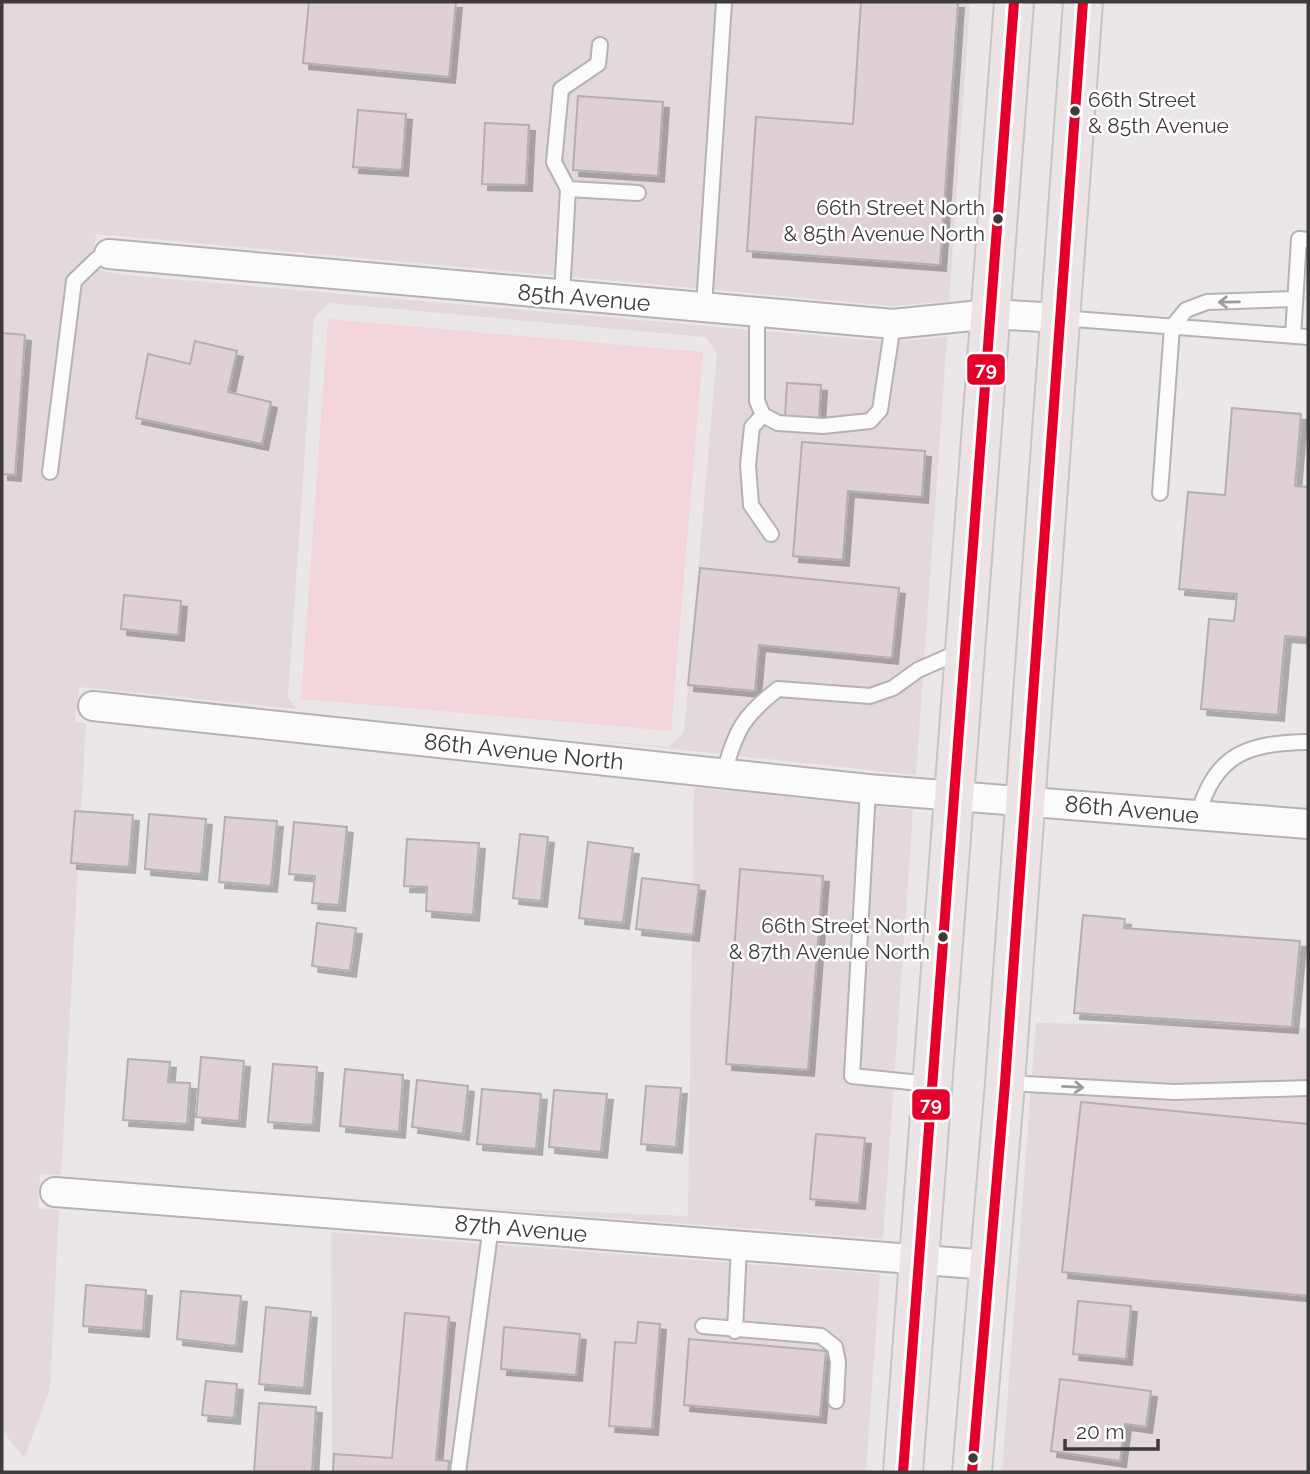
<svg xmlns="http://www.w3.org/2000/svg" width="1310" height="1474" viewBox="0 0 1310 1474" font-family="Raleway,sans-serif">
<defs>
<filter id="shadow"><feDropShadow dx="6" dy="6" stdDeviation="0" flood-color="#0004"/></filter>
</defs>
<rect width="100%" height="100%" fill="#ebe7e8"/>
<path fill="#e3d8da" d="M2,2H970L949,301L893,306L96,234L91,269L126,275L891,342L947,337L916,775L551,736L669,747L684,732L717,353L705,337L329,303L314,318L288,697L297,709L79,687L75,722L86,724L61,1175L40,1174L38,1208L59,1210L50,1389L24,1458L2,1430Z
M694,787L913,810L883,1239L480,1208L688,1216Z
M1036,1023L1308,1028V1472H1002Z
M331,1232L880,1274L866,1472H332Z"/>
<path fill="#f3d5dc" d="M328,319L703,352L671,731L301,699Z"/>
<path fill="#dfd0d4" stroke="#b2afb0" stroke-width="2" filter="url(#shadow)" d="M309,2H456L449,77L303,63Z
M861,2H958L940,265L747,251L756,117L853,124Z
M578,96L663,102L658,176L573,170Z
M358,110L406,114L402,170L353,167Z
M485,123L529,125L526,185L482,184Z
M2,333L25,335L15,475L2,474Z
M195,341L237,351L228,392L271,402L262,444L136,418L148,354L190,364Z
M787,383L821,385L819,419L785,417Z
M1232,408L1301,414L1295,486L1308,487V638L1285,636L1278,715L1201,709L1209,619L1234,621L1237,594L1179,589L1188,492L1225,495Z
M802,442L925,451L922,497L848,491L843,560L793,556Z
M700,568L899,588L892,658L759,645L755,691L688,685Z
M124,595L181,601L178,635L121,629Z
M75,811L133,815L129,867L71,863Z
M149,814L206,819L201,874L145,869Z
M225,817L277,821L271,886L219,882Z
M294,822L347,827L339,905L312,903L315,876L289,874Z
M520,834L548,837L541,901L513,898Z
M407,839L479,843L473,915L426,911L427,887L404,886Z
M588,842L633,848L623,923L579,918Z
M740,869L823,876L808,1070L726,1064Z
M642,878L699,885L693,935L636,929Z
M1083,915L1125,919L1124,928L1300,941L1292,1027L1074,1013Z
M317,923L356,928L350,971L312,966Z
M201,1057L244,1061L239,1121L196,1117Z
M128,1059L170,1062L168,1082L190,1083L187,1124L123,1120Z
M273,1064L317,1067L313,1125L268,1122Z
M345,1069L403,1075L399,1132L340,1126Z
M417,1080L468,1086L463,1134L412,1127Z
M646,1086L681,1088L676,1147L641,1144Z
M482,1089L541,1094L536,1149L477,1144Z
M554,1090L607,1094L601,1152L549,1147Z
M1081,1102L1308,1124V1296L1062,1272Z
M816,1134L865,1138L859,1203L810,1199Z
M86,1285L146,1290L143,1331L83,1326Z
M181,1291L241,1296L236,1346L177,1339Z
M1078,1301L1131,1306L1126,1359L1073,1354Z
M266,1307L311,1312L304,1388L259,1384Z
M405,1313L449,1317L436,1460L449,1461L448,1472H333L334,1454L392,1458Z
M638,1322L660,1324L652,1429L609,1426L615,1342L636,1343Z
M504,1327L580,1334L576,1375L501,1369Z
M689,1339L826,1351L820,1417L684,1405Z
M1060,1379L1151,1391L1146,1427L1125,1424L1120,1461L1051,1451Z
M206,1381L237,1384L234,1418L202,1415Z
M259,1403L316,1407L312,1472H254Z"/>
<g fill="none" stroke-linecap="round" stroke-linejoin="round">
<defs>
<path id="service" d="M568,189L554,162L561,89L598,64L600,45
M562,295L568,189L638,193
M704,306L724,2
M757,312V401L763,415L778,423L823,426L870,421L880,410L893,324
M1061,318L1308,337
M1293,336L1299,239L1308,240
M763,415L752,427L748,465L751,505L771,534
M50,472L74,281L97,259L109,254
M1160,493L1172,327L1186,310L1207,302L1295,299
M724,772C737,729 742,717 778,689L870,696L893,688L918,670L961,651
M868,789L852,1076L930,1084
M1198,815C1215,753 1249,743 1308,742
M1006,1083L1174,1092L1308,1088
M703,1326L821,1336L835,1347L838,1362L836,1401
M735,1331L739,1246
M458,1472L491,1226"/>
<path id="minor" d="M109,254L893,324L991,314L1060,318
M93,706L868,789L1308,824
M55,1192L988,1265"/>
<path id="primary" d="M903,1472L1014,2
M972,1472L1005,1083L1083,2"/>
</defs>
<use href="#service" stroke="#b6b2b3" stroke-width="18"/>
<use href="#minor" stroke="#b6b2b3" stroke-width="32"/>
<use href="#primary" stroke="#c6c4c4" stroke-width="42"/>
<use href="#service" stroke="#fcfbfc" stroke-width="14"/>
<use href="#minor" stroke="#fcfbfc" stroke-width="28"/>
<use href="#primary" stroke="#ece3e5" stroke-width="38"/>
<defs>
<path id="bus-1" d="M903,1472L1014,2
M972,1472L1005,1083L1083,2"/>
</defs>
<use href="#bus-1" stroke="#fff" stroke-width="16"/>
<use href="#bus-1" stroke="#e4002b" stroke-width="10"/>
</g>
<defs><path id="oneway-shaft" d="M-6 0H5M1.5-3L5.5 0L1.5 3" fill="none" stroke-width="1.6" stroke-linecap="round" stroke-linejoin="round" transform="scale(1.75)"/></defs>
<g stroke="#9c9a9b">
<use href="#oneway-shaft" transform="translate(1229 302) rotate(179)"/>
<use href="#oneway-shaft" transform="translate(1073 1087) rotate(3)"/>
</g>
<g fill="#3d3a3a" stroke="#fff" stroke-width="2.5">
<circle cx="1075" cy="111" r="6"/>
<circle cx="998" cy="219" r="6"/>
<circle cx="943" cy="937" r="6"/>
<circle cx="973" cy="1458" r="6"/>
</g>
<g text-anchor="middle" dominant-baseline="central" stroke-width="5" stroke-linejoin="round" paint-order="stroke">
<g font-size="21" fill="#3d3a3a" stroke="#fff" text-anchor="end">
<text x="1088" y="99" text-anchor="start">66th Street<tspan x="1088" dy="26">&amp; 85th Avenue</tspan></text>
<text x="985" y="207">66th Street North<tspan x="985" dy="26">&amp; 85th Avenue North</tspan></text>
<text x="930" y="925">66th Street North<tspan x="930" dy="26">&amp; 87th Avenue North</tspan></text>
</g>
<g font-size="23" fill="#3d3a3a" stroke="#fff">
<text transform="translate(584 297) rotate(5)">85th Avenue</text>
<text transform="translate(524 751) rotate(6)">86th Avenue North</text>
<text transform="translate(1132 809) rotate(5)">86th Avenue</text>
<text transform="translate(521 1228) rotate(5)">87th Avenue</text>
</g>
</g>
<g stroke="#fff" stroke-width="2.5">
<rect x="966" y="353" width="40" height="33" rx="7" fill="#e4002b"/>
<rect x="911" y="1088" width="40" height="33" rx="7" fill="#e4002b"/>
</g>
<g font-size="19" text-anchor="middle" font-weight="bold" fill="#fff">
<text x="986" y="376">79</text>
<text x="931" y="1111">79</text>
</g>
<rect width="1310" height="1474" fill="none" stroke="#3d3a3a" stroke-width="7"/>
<path d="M1065 1439v10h93v-10" fill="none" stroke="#3d3a3a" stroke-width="3.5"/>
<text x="1076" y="1439" font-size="21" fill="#3d3a3a" stroke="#ffffff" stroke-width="5" paint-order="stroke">20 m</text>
</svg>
